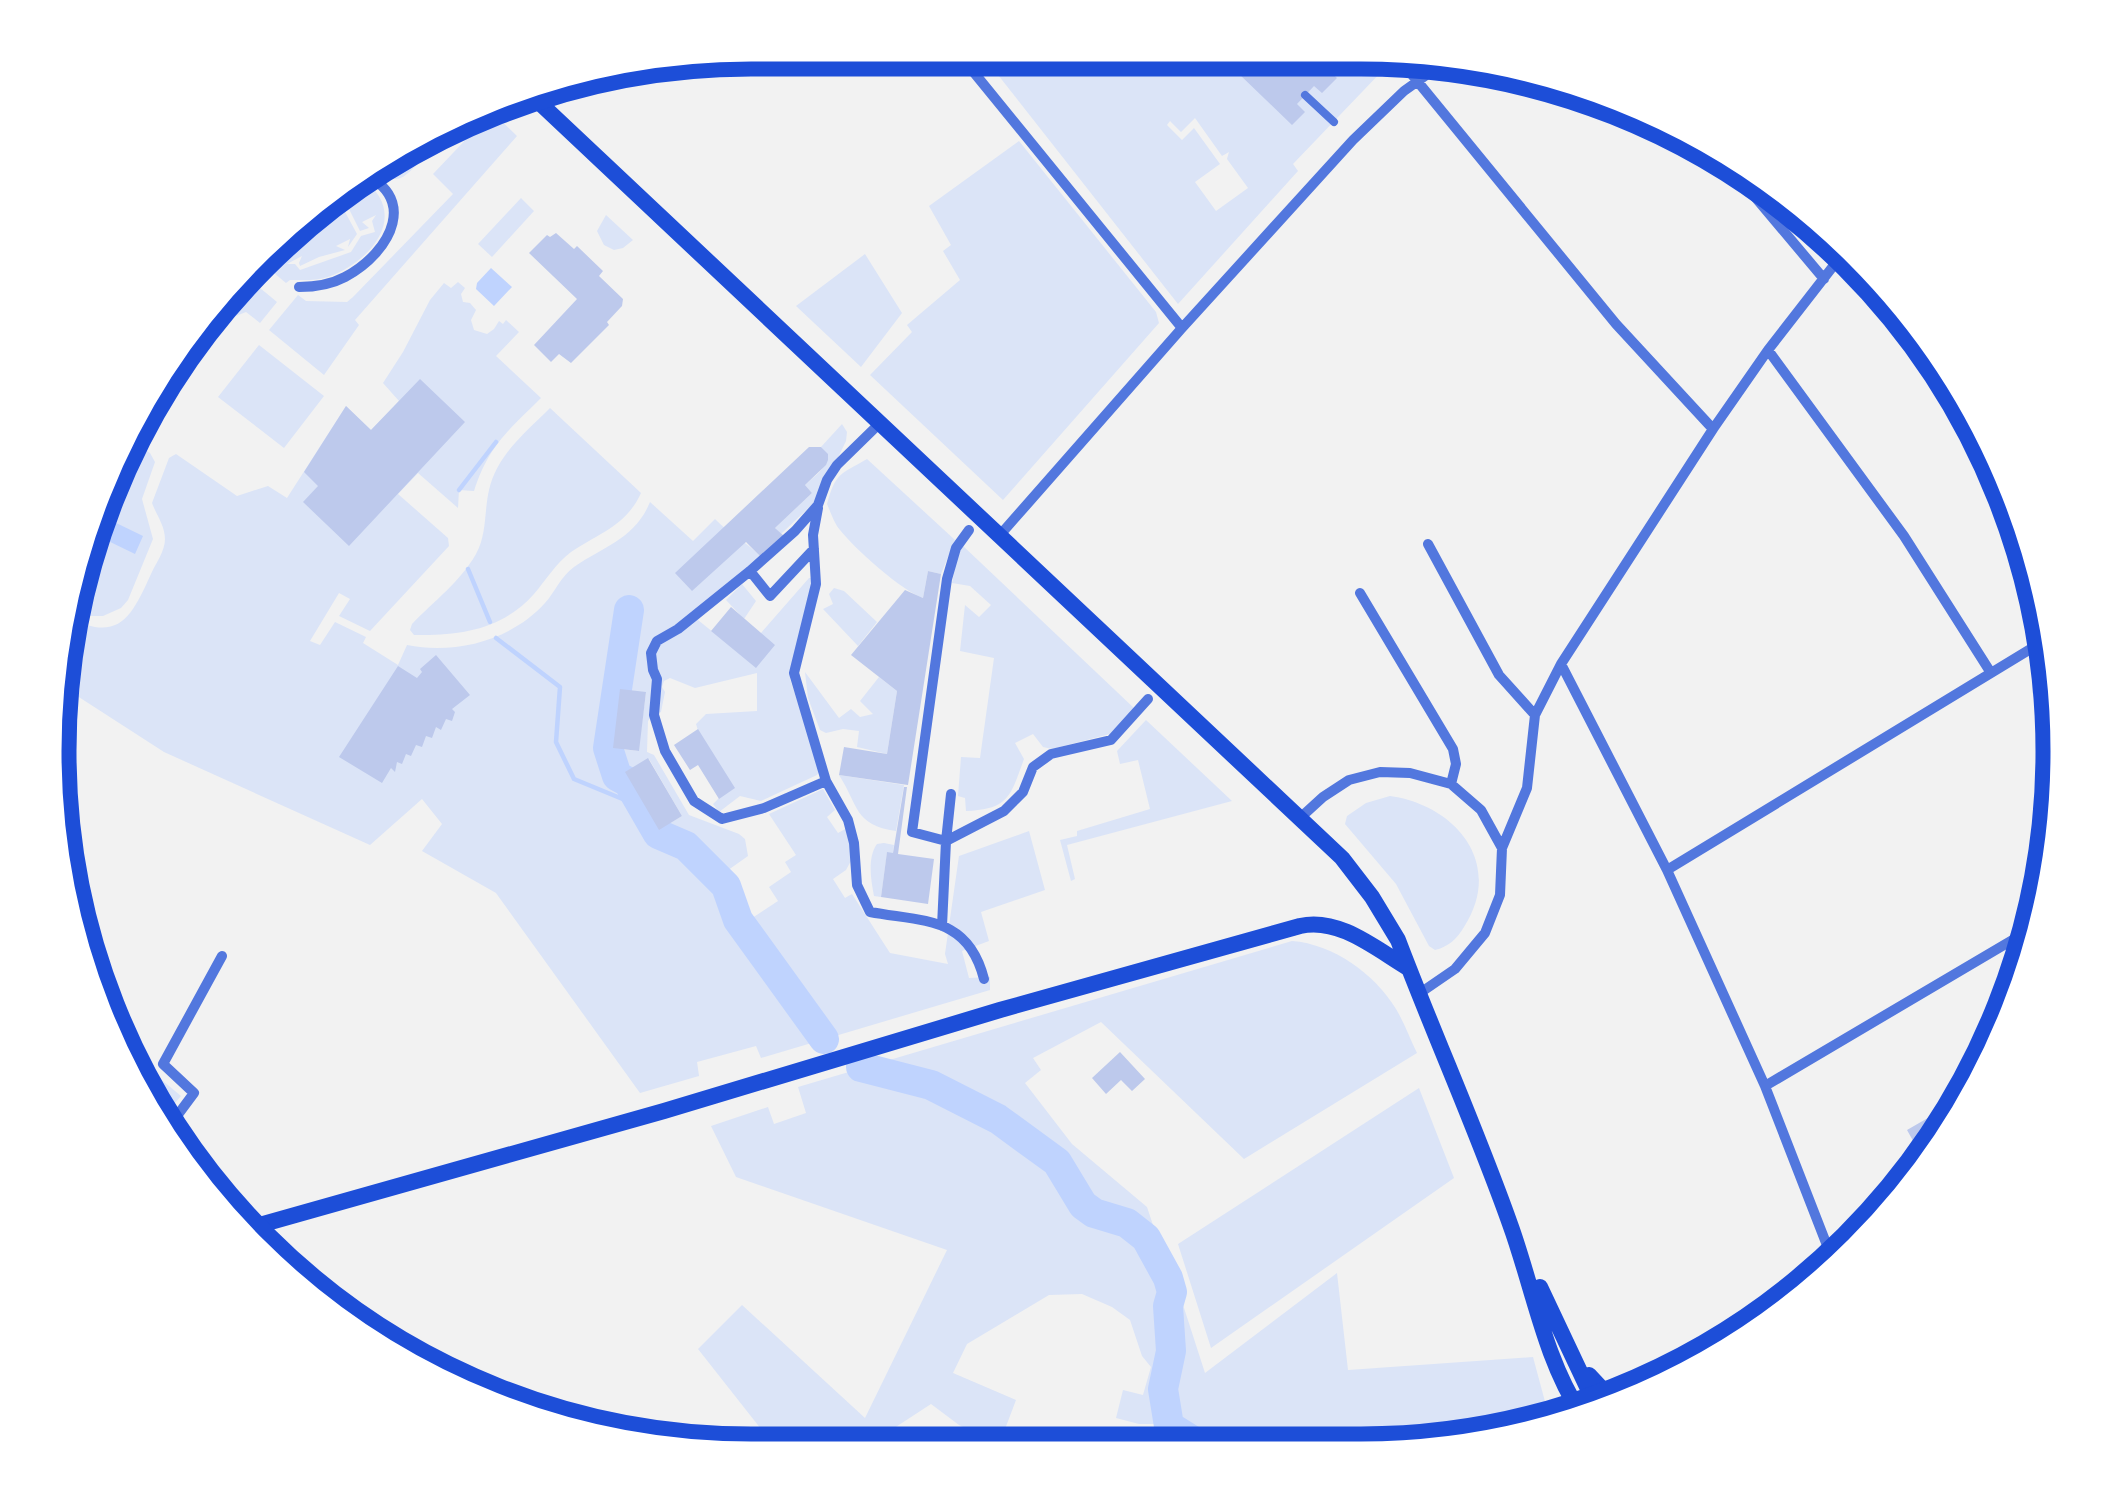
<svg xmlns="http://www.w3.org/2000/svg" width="2112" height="1503" viewBox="0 0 2112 1503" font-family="'Noto Sans',sans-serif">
<rect width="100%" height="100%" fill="#f2f2f2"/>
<path fill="#dbe4f7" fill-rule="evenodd" d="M980,52L1378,59L1385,68L1293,164L1298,171L1178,304ZM1195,118L1222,156L1229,152L1227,159L1248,188L1216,211L1195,182L1220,164L1194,128L1182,140L1167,125L1170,121L1181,132Z
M492,112L517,136L355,320L359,325L324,375L269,330L298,295L306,301L347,302L353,297L453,194L433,174Z
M1019,141L1156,312L1159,323L1003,500L870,375L912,332L907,325L960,280L943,251L951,245L929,206Z
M414,142L428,154C398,182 403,187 366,166L379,158L389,164C398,162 399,156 402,148Z
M351,176L356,177L345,202L342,196L345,189L329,197L338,199L342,206L329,214L313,213L311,210Z
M361,178C411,213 373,261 328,277C317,281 302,280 290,280L286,283L256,258C271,245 287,228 306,221C322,214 325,223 344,210L357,234L348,247L350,239L336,246L345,250L319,257L300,266L299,263L302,256L287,264H295L300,270L351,252L361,236L375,232L372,221L376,215L362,222L369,228L360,231L348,207Z
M521,198L534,211L492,257L478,244Z
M606,215L633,240L623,248L614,250L604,245L597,231Z
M865,254L902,313L861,367L796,306Z
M243,274L277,302L260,323L246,312L226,320L217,318L226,306L221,301Z
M458,282L465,288L461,294L463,302L470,303L476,310L471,320L474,330L487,334L494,329L499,321L503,324L506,320L519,332L496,356L541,398C508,431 489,445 474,491L459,490L458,508L418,473L398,494L448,538L449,546L370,631L339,616L350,599L339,593L310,641L320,645L335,622L366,637L363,643L398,665L407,645C455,655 512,640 545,603C555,592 561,576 574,567C604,546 635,539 650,502L693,541L715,519C729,534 747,542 761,557L698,620L756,667L761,633L809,578H813L790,679L820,769L817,775L761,801L740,796L719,812L713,804L719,798L696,724L706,714L757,711V673L695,688L670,678L664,681L662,687L665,692L661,712L653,715L648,721L647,752L654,755L689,815L739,834L745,839L748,856L724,873L746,922L778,901L769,887L791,872L785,862L796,855L769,814L823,789L835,810L827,817L838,833L847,828L852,859L846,870L833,879L845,898L852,894L890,953L948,964L945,954L959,856L1029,831L1045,890L981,912L989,941L962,951L969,978L990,977V990L761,1058L756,1046L697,1062L699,1076L640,1093L496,893L422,851L442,824L422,799L370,845L164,752L54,681V659L67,617C119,643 131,618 151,574C156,563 165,551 165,539C165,526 156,514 152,503L169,458L176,454L237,496L268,486L287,498L346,406L371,430L399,401L383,383L403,352L430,300L444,283L451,288ZM620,690L646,693L638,751L613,748ZM649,759L682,816L658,830L625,772Z
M259,345L324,396L284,448L218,397Z
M550,408L641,493C626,526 599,533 571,552C556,563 546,580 534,594C502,630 460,636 414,635L410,630L412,624C434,601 460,582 476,554C487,534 484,512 489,490C497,455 525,433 550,408Z
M842,424L847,432L846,441L818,499L781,534L775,528L812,493L805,485C817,474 835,463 821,447Z
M124,436L150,453L155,462L142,499L153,539L128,600L121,608L103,616H91L70,606Z
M867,459L955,540L941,574L928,571L923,598C902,591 855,549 840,530C834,523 831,513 827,504C836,472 840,475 867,459Z
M962,545L1135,709L1110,734L1052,749L1043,747L1033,734L1015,743L1024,759C1010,797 1009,809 966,811L965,798L958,796L961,757L980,758L994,658L960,651L965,605L979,617L991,605L970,586L952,583L958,553Z
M742,584L756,601L744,619L726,600Z
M834,588L844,591L877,622L858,646L823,609L833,604L829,594Z
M805,672L839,718L851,709L860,717L873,714L860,701L879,677L897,691L887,754L857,747L859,731L843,729L826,733L820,730L808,698Z
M1146,720L1232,801L1067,845L1075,879L1071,881L1060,840L1077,836V831L1150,809L1138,760L1120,764L1117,751Z
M839,775L904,785L896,831C854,825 859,806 839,775Z
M1390,796C1455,805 1505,863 1464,927C1457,939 1448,947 1435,950L1429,946L1396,884L1345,824L1347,816L1366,803Z
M884,843L894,845L893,853H887L881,897L874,896C871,880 867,858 877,844Z
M1292,941C1333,944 1375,974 1396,1009C1404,1022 1410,1039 1417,1053L1244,1159L1101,1022L1033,1058L1041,1070L1025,1083L1072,1144L1147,1207L1164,1258L1175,1280L1205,1373L1337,1273L1348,1370L1533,1357L1547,1409L1406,1449L1184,1451L1163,1424H1139L1116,1418L1123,1390L1143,1395L1151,1367L1142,1356L1130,1320L1112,1307L1082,1294L1049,1295L967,1344L953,1373L1016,1400L999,1445L959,1425L931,1404L856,1453H785L761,1429L698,1349L742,1305L865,1418L947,1250L736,1177L711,1126L768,1107L774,1124L806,1113L798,1087Z
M114,1040L181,1096L162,1118Z
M1419,1088L1454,1178L1211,1348L1178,1244Z"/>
<path fill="#bfd3fe" d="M491,268L512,287L494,306L476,289L477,283Z
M110,520L143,536L135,554L102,538Z"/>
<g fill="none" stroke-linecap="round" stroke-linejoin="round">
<path stroke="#bfd3fe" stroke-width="4.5" d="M459,490L496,442
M468,569L490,622
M496,638L560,687L556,742L574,779L642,807"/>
<path stroke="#bfd3fe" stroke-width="30" d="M629,610L608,748L617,776L628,782L658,834L686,846L726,886L738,920L824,1039
M861,1067L931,1085L998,1119L1057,1162L1083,1205L1094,1213L1127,1223L1146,1238L1168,1278L1172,1292L1168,1306L1171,1351L1163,1389L1169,1426L1201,1446L1202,1450"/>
</g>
<path fill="#bdc9ec" d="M1269,57L1316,58L1337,78L1322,93L1314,86L1297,104L1305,112L1292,125L1238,73L1252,59L1260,67Z
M556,233L574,249L577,246L603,271L599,276L623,299L622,306L607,322L609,325L571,363L559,354L551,362L534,345L577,299L529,253L547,235L550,237Z
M420,379L465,422L349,546L303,502L318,486L304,472L346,406L371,430Z
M809,447H821L828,454V460L826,465L805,485L812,493L775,528L784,536L761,557L746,542L692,591L675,573Z
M928,571L941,574L908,785L839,775L844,747L887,754L897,691L851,655L905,590L923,598Z
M731,607L775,645L756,668L711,631Z
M436,655L470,695L452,709L455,712L452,721L446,719L441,730L436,727L432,738L426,736L422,747L416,745L411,756L406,754L402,764L397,762L395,772L391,768L382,783L339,757L398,666L417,678L422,672L420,669Z
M620,689L646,692L639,751L613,748Z
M698,729L735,788L719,799L698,765L690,770L674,745Z
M648,758L682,816L659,830L625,772Z
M904,787H907L898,854L934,859L928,904L881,897L887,852L893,853Z
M1120,1052L1145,1079L1132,1091L1121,1080L1106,1094L1092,1078Z
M1966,1096L1921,1155L1907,1130Z"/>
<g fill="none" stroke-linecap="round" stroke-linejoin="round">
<path stroke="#5277de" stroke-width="8" d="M1305,95L1334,122"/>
<path stroke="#5277de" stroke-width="10" d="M1400,60L1616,324L1713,429
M967,64L1182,328
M1708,141L1824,279
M299,287C315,287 330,285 345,277C392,252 421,194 356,171
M1768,350L1904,536L1991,673
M880,423L837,465L827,480L818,505L795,531L750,571L678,629L657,641L651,653L653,670L657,679L654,715L665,751L694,801L722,819L764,808L826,781L848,820L854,843L857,885L870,912C924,922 968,916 984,979
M818,508L813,535L816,584L794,673L826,781
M1000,535L1182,328L1353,140L1404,91L1446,61
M1428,544L1499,675L1535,715
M750,571L770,596L814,549
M1360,593L1453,749L1456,764L1451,784
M1561,664L1667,870L1765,1086L1835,1266
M951,794L946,841L912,832L947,579L956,548L969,530
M1300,818L1323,797L1349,780L1380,772L1410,773L1451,784L1481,810L1502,848L1500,895L1485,933L1455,969L1420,993
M1502,848L1527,788L1535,715L1561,664L1713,429L1768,350L1845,251
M1667,870L2042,642
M942,926L946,841L1004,811L1023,792L1033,767L1051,754L1111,740L1148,699
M1765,1086L2026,932
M168,1128L194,1093L163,1064L222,956"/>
<path stroke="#1d4ed8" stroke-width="16" d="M527,91L1342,858L1372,897L1398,940C1434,1035 1476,1128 1510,1224C1533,1287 1544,1358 1581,1414
M242,1230L664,1111L1000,1010L1300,926C1339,917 1376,949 1408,968
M1540,1287L1598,1410
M1589,1375L1617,1405"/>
</g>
<path d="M0 0H2112V1503H0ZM751 69H1361A682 682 0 0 1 2043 751V752A682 682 0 0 1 1361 1434H751A682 682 0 0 1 69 752V751A682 682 0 0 1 751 69Z" fill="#fff" fill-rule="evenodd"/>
<path fill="none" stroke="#1d4ed8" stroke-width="15" d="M751 69H1361A682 682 0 0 1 2043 751V752A682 682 0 0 1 1361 1434H751A682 682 0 0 1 69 752V751A682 682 0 0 1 751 69Z"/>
</svg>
